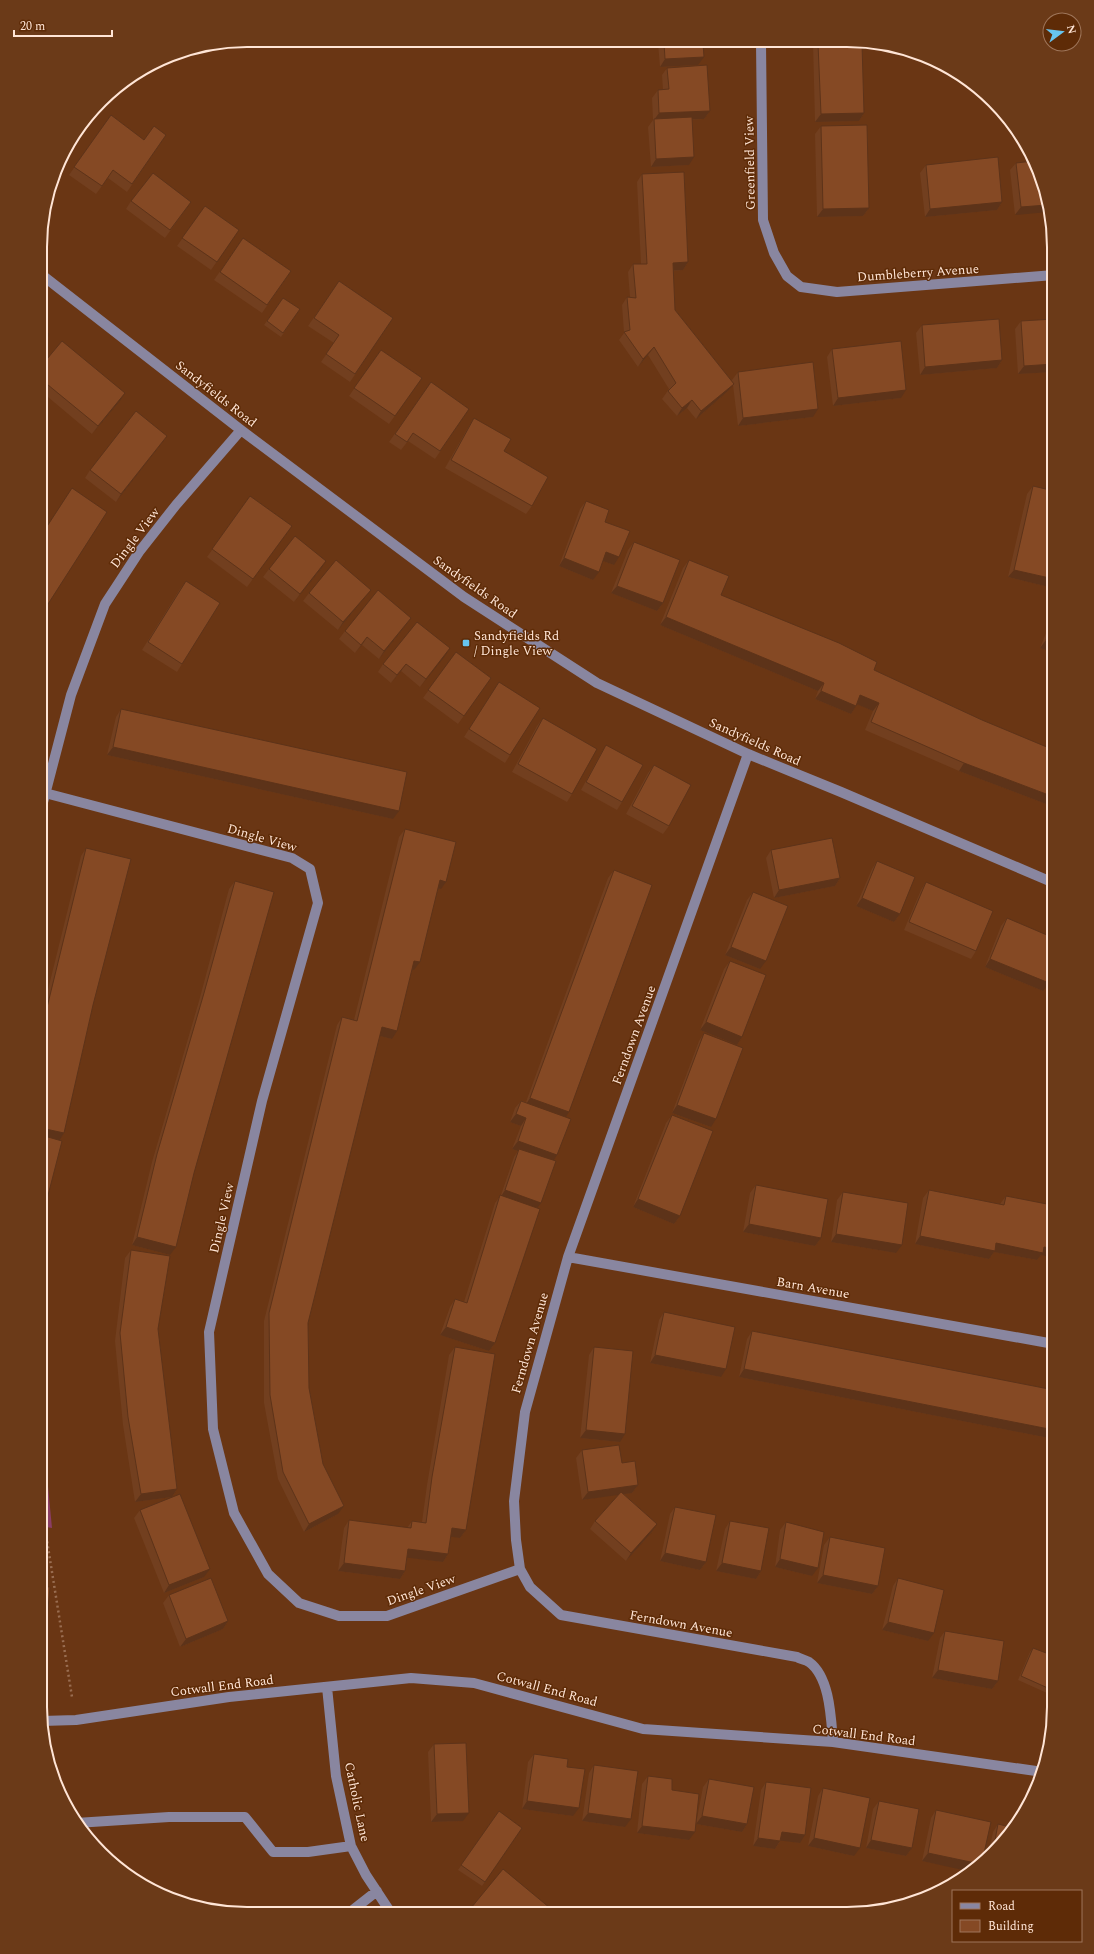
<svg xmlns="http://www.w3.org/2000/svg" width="1094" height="1954" viewBox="0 0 1094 1954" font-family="Spectral,serif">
<rect width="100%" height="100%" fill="#6a3614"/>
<path fill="#8b3e66" d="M40,1425L43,1434L52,1528L40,1526Z"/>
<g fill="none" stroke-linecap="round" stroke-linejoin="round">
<path stroke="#996d51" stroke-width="2.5" stroke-dasharray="2 3" stroke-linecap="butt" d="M40,1497L72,1697"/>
<path stroke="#8986a0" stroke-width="10" d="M761,43L763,220L774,253L787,276L801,287L837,292L1054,275
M42,275L241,430L464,597L597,683L748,754L841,792L1054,883
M748,754L568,1257L525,1412L514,1501L516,1540L520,1569L530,1587L561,1615L797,1657C800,1659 806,1660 809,1662C830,1677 831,1718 833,1742
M45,793L292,858L310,869L318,903L262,1101L209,1332L213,1429L234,1513L268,1574L299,1603L339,1616H387L520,1569
M41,810L71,695L105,604L139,552L176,505L241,430
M568,1257L1054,1344
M327,1687L336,1776L351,1846L366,1875L391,1913
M42,1721L76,1720L229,1697L411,1678L474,1683L643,1729L833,1742L1043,1772
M76,1823L169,1817H245L273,1852H308L351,1846
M349,1913L377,1891"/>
</g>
<path fill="#723f1f" d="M658,43H703L698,65L660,67Z
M813,43L862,44L864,113L859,121L815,122Z
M667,68L710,111L704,119L692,120L689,165L651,167L648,127L653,120L652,98L658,90H663L662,75Z
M111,115L144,140L166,135L127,192L108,178L96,194L69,175Z
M88,125L58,167L61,155Z
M821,126L869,208L863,216L817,217L815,134Z
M1016,163L1043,180L1015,215L1010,170Z
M926,165L1002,202L997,210L925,217L920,173Z
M642,174L688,262L683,270L673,271L675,310L732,381V380L738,372L813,417L738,426L733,385L728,391L696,419L687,408L677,416L662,399L669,389L648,355L638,367L619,340L624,333L622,305L627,297H630L628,272L633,264H641L637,182Z
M131,201L191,202L165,238L126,209Z
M205,206L239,230L211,270L177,246Z
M243,238L291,271L262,313L214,280Z
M339,281L393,318L350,382L321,362L334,343L308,326Z
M283,298L300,309L281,337L264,325Z
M1054,319V372L1018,374L1015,329L1021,321Z
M922,325L1002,360L997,368L920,375L916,333Z
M832,349L901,398L833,406L827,357Z
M381,350L422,378L389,424L349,396Z
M42,365L120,401L92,434L42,392Z
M431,382L469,409L435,459L408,441L401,450L389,442Z
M474,418L504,451L532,506L526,514L445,468L469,426Z
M167,436L116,502L85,478L90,470Z
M1033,486L1054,491V580L1049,587L1008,577L1027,494Z
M250,496L292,526L247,587L207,557Z
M586,501L605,522L614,565L603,561L593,580L559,566L580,509Z
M634,542L663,603L657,611L611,593L628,550Z
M689,560L721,595L874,670L982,720L1054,750V807L959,771L865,730L873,711L857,704L851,714L815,699L818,691L660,625L683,568Z
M269,569H321L294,602L263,577Z
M186,581L182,664L177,672L142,650L180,589Z
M309,593L365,597L338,630L303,601Z
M1054,613V653L1040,648Z
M411,618L405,626L379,659L362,645L355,653L339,639L345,631Z
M450,648L420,687L401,671L391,683L378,672L383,664Z
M456,652L491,678L458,724L423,698Z
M499,682L510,755L505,763L464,737Z
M121,709L393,819L107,755L116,717Z
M543,718L572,794L567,802L512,772L537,726Z
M606,745L622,802L617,810L581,790L601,753Z
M654,765L669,826L663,834L626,814L648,773Z
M405,829L441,889H438L414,970H412L392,1039L380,1036L308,1323L309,1388L323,1464L338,1514L304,1532L278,1479L264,1403V1321L337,1025L342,1017L354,1020L399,837Z
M86,848L93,1005L64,1133L59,1140L41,1215V1018L81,856Z
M771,850L840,878L835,886L774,898L766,858Z
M877,861L900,914L894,922L856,906L872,869Z
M614,870L566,1117L553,1161L537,1208L495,1343L489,1351L440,1335L450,1307L455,1299L464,1302L495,1203L501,1195L514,1157L518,1151L512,1149L521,1126L510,1122L515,1108L521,1101L526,1102L608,878Z
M235,881L170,1255L132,1245L152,1162L199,1001L229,889Z
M926,882L976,951L971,959L904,930L921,890Z
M753,892L760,969L725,955L747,900Z
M1007,918L1043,991L985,967L1001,926Z
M730,961L742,1037L737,1045L700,1030L724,969Z
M704,1033L711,1127L672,1113L699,1041Z
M672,1115L680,1216L674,1224L633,1207L666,1123Z
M756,1185L821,1238L815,1246L743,1232L750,1193Z
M929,1190L1000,1204L1006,1196L1050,1205L1053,1200H1054V1258L1041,1255L1037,1260L994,1252L989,1259L915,1244L923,1198Z
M843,1192L896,1253L831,1242L837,1200Z
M131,1250L158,1329L177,1489L172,1497L135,1502L123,1425L115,1341L125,1258Z
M664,1312L721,1377L650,1363L659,1320Z
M752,1331L1054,1390V1439L739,1377L747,1339Z
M455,1347L466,1530L460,1538L451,1536L448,1554L443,1562L407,1557L405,1571L400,1579L338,1571L344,1528L349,1520L407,1528L412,1521L422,1522L427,1485L449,1355Z
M594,1347L620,1442L580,1438L589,1355Z
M582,1450L622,1463L638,1485L632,1493L624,1494L657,1524L652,1532L626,1561L590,1529L595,1521L619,1494L582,1500L576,1458Z
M675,1507L706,1562L700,1570L660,1561L670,1514Z
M140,1510L204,1577L164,1593L134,1518Z
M730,1521L761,1571L756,1579L716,1571L725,1529Z
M786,1522L812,1576L775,1567L780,1530Z
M830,1537L878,1586L872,1594L817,1583L824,1545Z
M898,1578L928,1641L882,1630L893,1586Z
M169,1595L228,1621L223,1629L180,1647L163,1603Z
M945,1631L998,1681L992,1689L932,1678L940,1638Z
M1033,1648L1050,1689L1047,1693L1018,1680L1030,1652Z
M434,1744L463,1821L431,1822L428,1752Z
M534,1754L567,1767L573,1816L522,1809L528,1762Z
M594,1765L625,1827L582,1821L589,1773Z
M648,1776L672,1790L689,1840L637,1833L642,1784Z
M709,1779L747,1824L742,1832L696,1824L703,1787Z
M766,1782L800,1843L781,1840L775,1849L753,1846L761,1790Z
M823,1788L854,1856L808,1846L818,1796Z
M879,1801L912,1848L906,1856L866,1848L873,1809Z
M936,1810L973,1871L922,1861L931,1818Z
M499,1811L522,1828L482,1886L458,1870Z
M998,1824L1011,1833L988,1856L993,1832Z
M471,1908L556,1913H467Z"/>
<path fill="#5d3319" d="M704,57L698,65L660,67L665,59Z
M710,111L704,119L654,121V120L659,113Z
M864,113L859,121L815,122L821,114Z
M694,157L689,165L651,167L656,159Z
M1002,202L997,210L925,217L930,209Z
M1047,205L1048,212L1015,215L1021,207Z
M869,208L863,216L817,217L823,209Z
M688,262L683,270L667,271L673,263Z
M654,347L648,355L638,367L643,359Z
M1002,360L997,368L920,375L925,367Z
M1054,364V372L1018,374L1024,366Z
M734,384L728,391L696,419L701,411Z
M906,390L901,398L833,406L838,398Z
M125,393L120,401L92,434L98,426Z
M692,400L687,408L677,416L682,408Z
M818,409L813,417L738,426L743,418Z
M167,436L161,444L116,502L121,494Z
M606,552L619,557L614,565L600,560Z
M564,558L599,572L593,580L559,566Z
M326,561L321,569L294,602L300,594Z
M1014,570L1054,579V580L1049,587L1008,577Z
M617,586L663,603L657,611L611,593Z
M371,590L365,597L338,630L343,622Z
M666,617L824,683L818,691L660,625Z
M411,618L405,626L379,659L384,651Z
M367,637L362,645L355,653Z
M1046,640L1054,643V653L1040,648Z
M450,648L445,656L420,687L426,679Z
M406,664L401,671L391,683L397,675Z
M821,691L856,706L851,714L815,699Z
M860,695L879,703L873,711L854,703Z
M113,747L399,811L393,819L107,755Z
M964,763L1054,797V807L959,771Z
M840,878L835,886L774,898L779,890Z
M440,880L446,882L441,889L434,888Z
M862,898L900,914L894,922L856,906Z
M731,947L766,961L760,969L725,955Z
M990,959L1049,983L1043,991L985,967Z
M414,961L420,962L414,970L409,969Z
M706,1022L742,1037L737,1045L700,1030Z
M382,1027L397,1031L392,1039L376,1035Z
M530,1098L569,1112L564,1120L525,1106Z
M677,1105L716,1119L711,1127L672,1113Z
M516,1114L526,1118L521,1126L510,1122Z
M41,1128L64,1133L59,1141L41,1137Z
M518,1141L557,1155L552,1163L519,1149L518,1151L512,1149Z
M505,1190L541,1203L535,1211L500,1198Z
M638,1199L680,1216L674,1224L633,1207Z
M41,1210L44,1211L41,1215Z
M749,1224L821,1238L815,1246L743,1232Z
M836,1234L902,1245L896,1253L831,1242Z
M920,1236L996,1243L1044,1247L1054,1249V1258L1041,1255L1037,1260L994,1252L989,1259L915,1244Z
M137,1237L176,1247L170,1255L132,1245Z
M446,1327L495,1343L489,1351L440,1335Z
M655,1355L726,1369L721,1377L650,1363Z
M744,1369L1054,1430V1439L739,1377Z
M586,1430L625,1434L620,1442L580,1438Z
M638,1485L632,1493L582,1500L588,1492Z
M177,1489L172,1497L135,1502L141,1494Z
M344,1506L338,1514L304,1532L309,1524Z
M657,1524L652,1532L626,1561L631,1553Z
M452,1528L466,1530L460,1538L446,1536Z
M408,1549L448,1554L443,1562L402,1557Z
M665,1553L706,1562L700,1570L660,1561Z
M780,1559L818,1568L812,1576L775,1567Z
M344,1563L405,1571L400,1579L338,1571Z
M722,1563L761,1571L756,1579L716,1571Z
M210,1569L204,1577L164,1593L169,1585Z
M823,1575L878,1586L872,1594L817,1583Z
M228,1621L223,1629L180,1647L186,1639Z
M888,1622L934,1633L928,1641L882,1630Z
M40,1641H45L40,1649Z
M938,1670L998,1681L992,1689L932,1678Z
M527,1801L579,1808L573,1816L522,1809Z
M469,1813L463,1821L431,1822L437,1814Z
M588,1813L631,1819L625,1827L582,1821Z
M702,1816L747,1824L742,1832L696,1824Z
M642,1826L695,1832L689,1840L637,1833Z
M782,1832L805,1835L800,1843L776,1840Z
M758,1838L780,1841L775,1849L753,1846Z
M814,1838L860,1848L854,1856L808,1846Z
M871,1840L912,1848L906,1856L866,1848Z
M928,1853L980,1864L972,1872L922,1861Z"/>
<path fill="#854924" stroke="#5d3319" d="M664,43H703L704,57L665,59Z
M818,44H862L864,113L821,114Z
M707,65L710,111L659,113L658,90L669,89L667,68Z
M111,115L144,140L154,126L166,135L132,184L113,170L102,186L74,167Z
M692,117L694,157L656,159L654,119Z
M86,123L88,125L63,160L60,158L61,155Z
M867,125L869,208L823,209L821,126Z
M998,157L1002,202L930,209L926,165Z
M1033,161L1043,180L1047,205L1021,207L1016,163Z
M684,172L688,262L673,263L675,310L734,384L701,411L692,400L682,408L668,391L676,383L654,347L643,359L624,332L630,330L627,297L636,298L633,264H647L642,174Z
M153,173L191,202L170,230L131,201Z
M205,206L239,230L217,262L182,238Z
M243,238L291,271L267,305L220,272Z
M339,281L393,318L355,374L326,354L339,335L314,318Z
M283,298L300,309L283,333L267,321Z
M999,319L1002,360L925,367L922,325Z
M1054,319V364L1024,366L1021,321Z
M42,330L49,334L42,347Z
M62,341L125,393L98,426L42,380V365Z
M901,341L906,390L838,398L832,349Z
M381,350L422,378L395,416L354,388Z
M813,362L818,409L743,418L738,372Z
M431,382L469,409L440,451L413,433L407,442L395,434Z
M136,411L167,436L121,494L90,470Z
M474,418L511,439L504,451L548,477L532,506L451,460Z
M1033,486L1054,491V579L1014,570Z
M72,488L107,512L41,615V530L44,531Z
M250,496L292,526L253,579L212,549Z
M586,501L609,510L605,522L630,531L619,557L606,552L599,572L564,558Z
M295,536L326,561L300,594L269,569Z
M634,542L680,560L663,603L617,586Z
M336,560L371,590L343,622L309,593Z
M689,560L729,576L721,595L839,643L877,662L874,670L982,720L1054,750V797L964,763L871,722L879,703L860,695L856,706L821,691L824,683L666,617Z
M186,581L220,603L182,664L148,642Z
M378,590L411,618L384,651L367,637L361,645L345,631Z
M1054,619V643L1046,640Z
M417,622L450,648L426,679L406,664L397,675L383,664Z
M456,652L491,678L464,716L428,690Z
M499,682L540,708L510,755L469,729Z
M121,709L407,772L399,811L113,747Z
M543,718L597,749L572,794L518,764Z
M606,745L643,765L622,802L586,782Z
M654,765L691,785L669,826L632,806Z
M405,829L456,842L446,882L440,880L420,962L414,961L397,1031L382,1027L308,1323L309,1388L323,1464L344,1506L309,1524L283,1472L270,1395L269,1313L342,1017L357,1021Z
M832,838L840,878L779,890L771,850Z
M86,848L131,859L93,1005L64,1133L41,1128V1032Z
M877,861L915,877L900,914L862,898Z
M614,870L652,885L569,1112L530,1098Z
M235,881L274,892L194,1173L176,1247L137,1237L157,1154L204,993Z
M926,882L993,911L976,951L909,922Z
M753,892L788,906L766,961L731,947Z
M1007,918L1054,938V971L1049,983L990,959Z
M730,961L766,975L742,1037L706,1022Z
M704,1033L743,1048L716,1119L677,1105Z
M521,1101L571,1119L557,1155L518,1141L526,1118L516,1114Z
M672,1115L713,1131L680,1216L638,1199Z
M41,1135L62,1141L44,1211L41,1210Z
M519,1149L556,1161L541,1203L505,1190Z
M756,1185L828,1199L821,1238L749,1224Z
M929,1190L1004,1205L1006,1196L1052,1205L1053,1200H1054V1249L1044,1247L1043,1253L996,1243L995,1251L920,1236Z
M843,1192L908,1203L902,1245L836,1234Z
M500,1195L540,1209L495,1343L446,1327L455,1299L467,1303Z
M131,1250L170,1256L158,1329L177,1489L141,1494L128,1417L120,1333Z
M664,1312L735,1327L726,1369L655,1355Z
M752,1331L1054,1390V1430L744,1369Z
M455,1347L495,1354L466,1530L452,1528L448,1554L408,1549L405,1571L344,1563L349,1520L411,1528L412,1521L426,1523L432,1477Z
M594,1347L633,1351L625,1434L586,1430Z
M619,1445L622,1463L635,1461L638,1485L588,1492L582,1450Z
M621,1492L657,1524L631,1553L595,1521Z
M180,1494L210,1569L169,1585L140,1510Z
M675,1507L716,1515L706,1562L665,1553Z
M730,1521L769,1528L761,1571L722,1563Z
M786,1522L824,1532L818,1568L780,1559Z
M830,1537L885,1548L878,1586L823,1575Z
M211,1578L228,1621L186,1639L169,1595Z
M898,1578L944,1590L934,1633L888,1622Z
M40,1586L50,1587L45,1641H40Z
M945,1631L1004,1641L998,1681L938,1670Z
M1033,1648L1054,1656V1680L1050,1689L1021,1676Z
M466,1743L469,1813L437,1814L434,1744Z
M534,1754L568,1759L567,1767L585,1769L579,1808L527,1801Z
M594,1765L638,1771L631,1819L588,1813Z
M648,1776L672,1779V1790L699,1794L695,1832L642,1826Z
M709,1779L754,1787L747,1824L702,1816Z
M766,1782L811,1788L805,1835L782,1832L780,1841L758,1838Z
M823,1788L870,1798L860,1848L814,1838Z
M879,1801L919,1809L912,1848L871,1840Z
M936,1810L991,1822L982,1862L980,1864L928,1853Z
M499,1811L522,1828L485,1882L461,1865Z
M998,1824L1014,1828L1011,1833L993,1851Z
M503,1869L556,1913H500L497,1911L496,1913H477L471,1908Z"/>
<rect fill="#67c4ef" stroke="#5e2b07" stroke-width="1.5" x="462" y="639" width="8" height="8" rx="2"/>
<g text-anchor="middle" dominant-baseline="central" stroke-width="3" stroke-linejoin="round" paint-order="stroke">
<g font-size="13" fill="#ffe5d6" stroke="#5e2b07">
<text transform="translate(750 163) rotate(-91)">Greenfield View</text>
<text transform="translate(918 273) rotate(-4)">Dumbleberry Avenue</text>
<text transform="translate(216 394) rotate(38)">Sandyfields Road</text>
<text transform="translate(135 538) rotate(-53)">Dingle View</text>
<text transform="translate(475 587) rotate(35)">Sandyfields Road</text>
<text transform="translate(755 742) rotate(24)">Sandyfields Road</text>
<text transform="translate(262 838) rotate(16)">Dingle View</text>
<text transform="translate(634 1035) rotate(-70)">Ferndown Avenue</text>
<text transform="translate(222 1218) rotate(-77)">Dingle View</text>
<text transform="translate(813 1288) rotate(10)">Barn Avenue</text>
<text transform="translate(530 1343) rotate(-74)">Ferndown Avenue</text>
<text transform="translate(421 1590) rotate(-19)">Dingle View</text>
<text transform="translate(681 1624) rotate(10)">Ferndown Avenue</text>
<text transform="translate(222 1686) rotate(-7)">Cotwall End Road</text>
<text transform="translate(547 1689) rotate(15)">Cotwall End Road</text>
<text transform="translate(864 1735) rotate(7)">Cotwall End Road</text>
<text transform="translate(357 1802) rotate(78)">Catholic Lane</text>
</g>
<g font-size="13" fill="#ffe5d6" stroke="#5e2b07" text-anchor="start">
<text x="474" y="636">Sandyfields Rd<tspan x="474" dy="15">/ Dingle View</tspan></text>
</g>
</g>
<path d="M0 0H1094V1954H0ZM247 47H847A200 200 0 0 1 1047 247V1707A200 200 0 0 1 847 1907H247A200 200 0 0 1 47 1707V247A200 200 0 0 1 247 47Z" fill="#6b3a18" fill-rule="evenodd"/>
<path fill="none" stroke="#ffe5d6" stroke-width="2" d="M247 47H847A200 200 0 0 1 1047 247V1707A200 200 0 0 1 847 1907H247A200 200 0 0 1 47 1707V247A200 200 0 0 1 247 47Z"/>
<rect x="952" y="1890" width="130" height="52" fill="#5e2b07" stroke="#9e755a"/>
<rect x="960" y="1903" width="20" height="6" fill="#8986a0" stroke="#9e755a"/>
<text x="988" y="1910" font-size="12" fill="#ffe5d6">Road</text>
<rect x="960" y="1920" width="20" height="12" fill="#854924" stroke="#9e755a"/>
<text x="988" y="1930" font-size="12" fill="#ffe5d6">Building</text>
<g transform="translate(1062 32) rotate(75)"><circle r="19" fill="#5e2b07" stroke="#9e755a"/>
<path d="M0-3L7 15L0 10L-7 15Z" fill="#67c4ef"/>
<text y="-6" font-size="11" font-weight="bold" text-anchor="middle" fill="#ffe5d6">N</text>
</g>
<path d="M14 30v6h98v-6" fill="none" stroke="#ffe5d6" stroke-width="2"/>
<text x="20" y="30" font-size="12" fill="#ffe5d6" stroke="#5e2b07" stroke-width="3" paint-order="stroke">20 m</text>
</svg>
